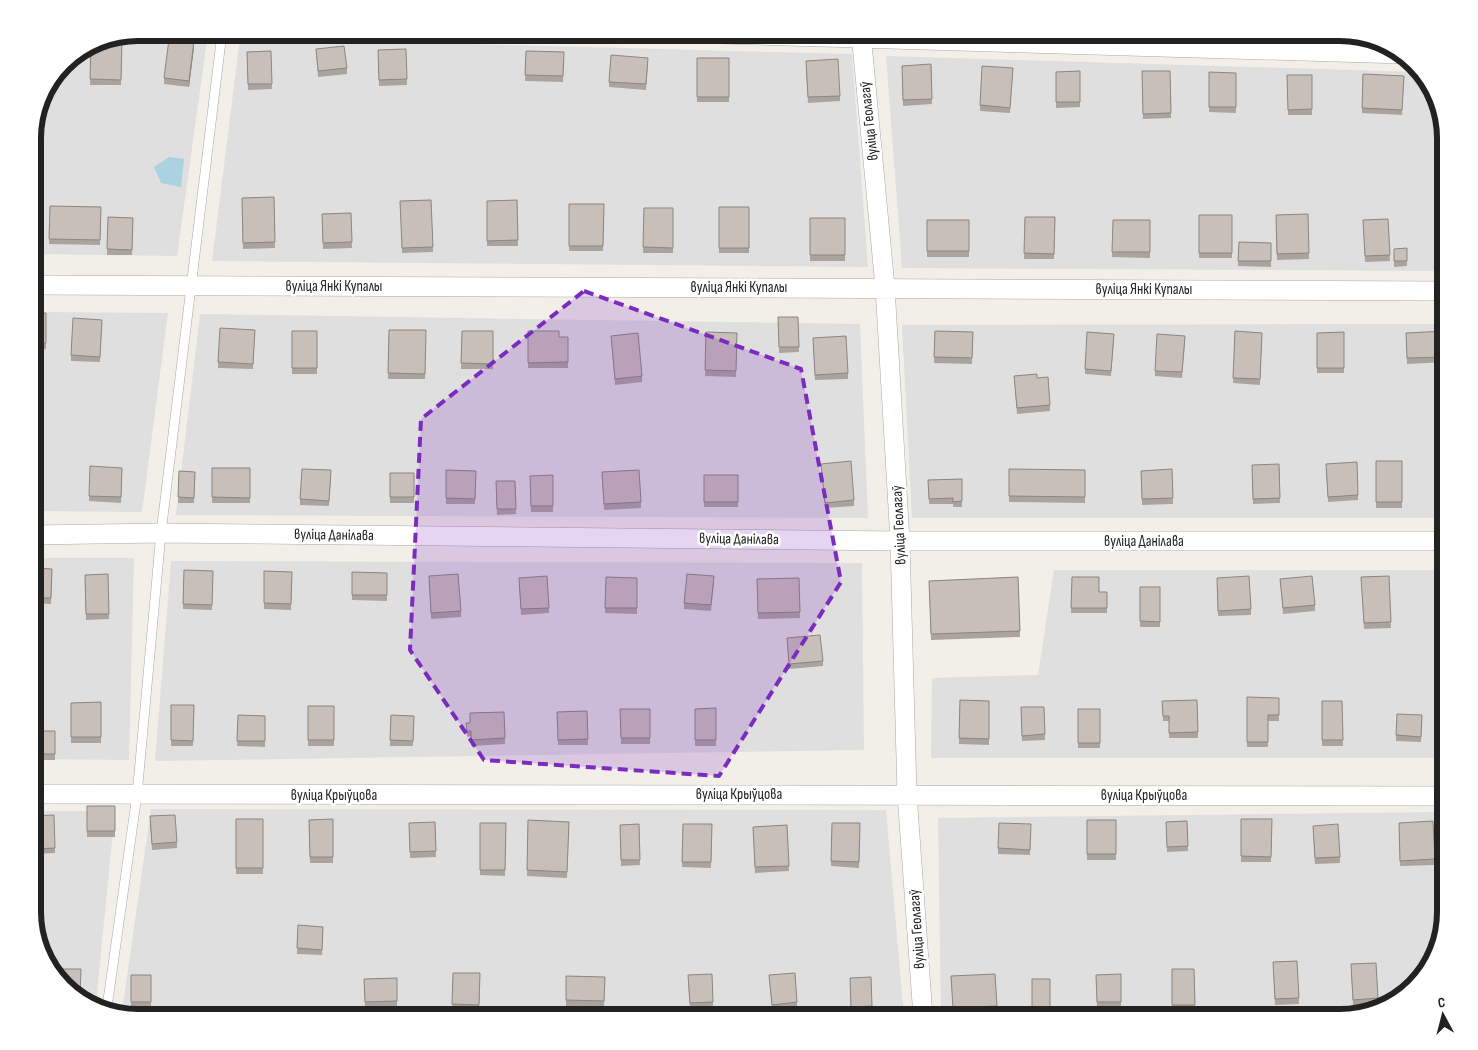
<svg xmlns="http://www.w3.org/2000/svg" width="1478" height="1050" viewBox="0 0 1478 1050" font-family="'Sofia Sans Condensed',sans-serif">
<rect width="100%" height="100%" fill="#f2efe9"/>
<path fill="#e0dfdf" d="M138,33H208L177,256L33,254V131L43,92L68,59L98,40Z
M240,38L852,54L868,267L212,261Z
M886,56L1419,72L1434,91L1445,138V271L902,268Z
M33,312L168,313L142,512L33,511Z
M200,314L860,324L868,518L176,515Z
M1445,324V518H912L902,325Z
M33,558H134L129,760L33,759Z
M171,561L862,563L864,750L155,761Z
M1054,570H1445V758H931L932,678L1038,675Z
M151,809L886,810L904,1017L134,1016L122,1012Z
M33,811H115L96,1003L74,996L46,964L33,919Z
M1445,812V912L1424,976L1387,1006L1340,1017H941L938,818Z"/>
<path fill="#aad3df" d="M169,157L184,159L181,187L161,183L154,167Z"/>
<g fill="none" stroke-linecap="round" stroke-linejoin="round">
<defs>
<path id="lane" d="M107,1007L137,795L161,533L222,33"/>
<path id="street" d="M686,33L1403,54
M861,33L885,287L900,541L907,794L923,1017
M33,285L1445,291
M33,535L161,533L900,541H1445
M33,794L1445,796"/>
</defs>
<use href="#lane" stroke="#a9a9a9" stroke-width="10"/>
<use href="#street" stroke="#a9a9a9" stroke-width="20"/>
<use href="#lane" stroke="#fff" stroke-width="9"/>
<use href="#street" stroke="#fff" stroke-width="19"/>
</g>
<path fill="#aba49e" d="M122,40L121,85H90L91,45Z
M194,47L189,87L164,84V78Z
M316,49L347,68V74L318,77Z
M406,49L407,85L379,86L378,50Z
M271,51L272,89L248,90L247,52Z
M526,51L564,52L563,82L525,81Z
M697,58H729V102H697Z
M648,64L646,90L609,87V82Z
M931,64L932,104L903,106L902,72Z
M806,67L840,96V101L808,103Z
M1013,68L1010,113L980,111V105Z
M1080,71V107L1056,108V72Z
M1142,71H1170L1171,118L1143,119Z
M1209,72L1236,73V113L1209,112Z
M1363,74L1404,76L1402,115L1362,113Z
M1287,75H1312V115H1288Z
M274,197L275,248L243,249L242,198Z
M431,200L433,252L402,253L400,201Z
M517,200L518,246H487V201Z
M569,204H604L603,251H569Z
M50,206L101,207L100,245L49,244Z
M719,207H749V253H719Z
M644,208H673V253H643Z
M351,213L352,248L323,249L322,214Z
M1308,214L1309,259L1277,260L1276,215Z
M1199,215H1232V258H1199Z
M108,217L133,218L132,255H107Z
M1025,217H1055L1054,259H1024Z
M810,218H845V261H810Z
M1388,219L1390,261L1365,262L1363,220Z
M927,220H969V257H927Z
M1113,220H1150V258L1112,257Z
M1441,222H1446V258H1444Z
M1239,242L1271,243V267L1238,266Z
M1407,248V266L1394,267V249Z
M33,313H46V349H33Z
M778,317H798L799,352L779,353Z
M102,320L100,362L71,361V355Z
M220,328L255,330L253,369L218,368Z
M389,330H426L425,379H388Z
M292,331H317V374H292Z
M462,331H493V369H461Z
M528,331L559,337H568V368H528Z
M935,331L973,332L972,364L934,363Z
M1235,331L1262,333L1260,385L1233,383Z
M1446,331V362L1407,364L1406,333Z
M706,332L737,333L736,377L705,376Z
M1344,332V373H1317V333Z
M611,336L642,376V382L615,385Z
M1114,340L1111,376L1085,374V369Z
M1185,342L1182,378L1155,376V371Z
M813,343L848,373V379L815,380Z
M1014,376L1037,378L1050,405V411L1017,414Z
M1376,461H1402V508H1376Z
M821,464L854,500V506L825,508Z
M1279,464L1280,503L1253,504L1252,465Z
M33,465H41V502H33Z
M122,468L121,503L89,501V496Z
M212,468H250V503H212Z
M1009,469L1085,470V503L1009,502Z
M1172,469L1173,504L1142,505L1141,471Z
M446,470L476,471L475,504H446Z
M1326,470L1358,495V500L1328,502Z
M179,471L195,472L194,503H178Z
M390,473H414V503H390Z
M553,475V512H531L530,476Z
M704,475H738V507H704Z
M331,476L329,506L300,505V499Z
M602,478L641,502V508L604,510Z
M962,479V507H953V504H929L928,480Z
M496,481H515L516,514L497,515Z
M33,568L52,569L51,604L33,603Z
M184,570L213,571L212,610L183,609Z
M264,571L292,572L291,610L264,609Z
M352,572L387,573V601L352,600Z
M108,574L109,619L86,620L85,575Z
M429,576L461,611V617L431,619Z
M1389,576L1391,628L1364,629L1361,577Z
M606,577L637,578V614L605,613Z
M1018,577L1020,637L931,640L929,581Z
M1072,577L1099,592H1107V613H1071Z
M799,578L800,618L758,619L757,579Z
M1280,579L1315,605V611L1283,614Z
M714,582L711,611L684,609V603Z
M519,584L549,608V613L521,615Z
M1217,584L1251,609V615L1218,616Z
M1140,587H1160V627H1140Z
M787,638L823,661V666L789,669Z
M1247,697L1279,698V721H1268V747H1247Z
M960,700L989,701V745L959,744Z
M1197,700L1198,738H1169V721H1163L1162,701Z
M1322,701H1342L1343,746H1322Z
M101,702V743H71V703Z
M171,705H194L193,746H171Z
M308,706H334V746H308Z
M1021,707H1044L1045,740L1022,741Z
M716,708V746H695V709Z
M620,709H650V744H621Z
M1078,709H1100V748H1078Z
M587,711L588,745H558L557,712Z
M238,715L265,716V747L237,746Z
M391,715L414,716L413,746H390Z
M1422,715L1421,742L1396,741V735Z
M466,723L505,738V744L471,746V736L467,737Z
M34,731H55V760H35Z
M87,806H115V837H87Z
M236,819H263V874H236Z
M333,819V863H310L309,820Z
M1241,819H1272L1271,862H1241Z
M528,820L569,822L567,878L527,876Z
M1087,820H1116V860H1087Z
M1187,821L1188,851L1167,852L1166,822Z
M1433,821L1435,865L1400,866L1399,823Z
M150,822L177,842V848L152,850Z
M435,822L436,857L410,858L409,823Z
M480,823H506L505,876L480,875Z
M832,823H860L859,868L831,866Z
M639,824L640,865L621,866L620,825Z
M683,824H712L711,868L682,867Z
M787,825L789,871L755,873L753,827Z
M1031,830L1030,855L998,854V848Z
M1313,831L1340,857V863L1315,864Z
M33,845L55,848V853L33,854Z
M298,925L323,927L322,955L297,954Z
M1297,961L1299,1004L1275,1005L1273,962Z
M1172,969H1194L1195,1011H1172Z
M1351,970L1378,998V1004L1353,1005Z
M453,973H480L479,1011L452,1010Z
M995,974L997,1011L953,1013L951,976Z
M1121,974V1008H1097L1096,975Z
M131,975H151V1008H131Z
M769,975L797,1002V1008L772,1010Z
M566,976L605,977L604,1007L566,1006Z
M871,977L872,1012L851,1013L850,978Z
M397,978V1007L365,1008L364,979Z
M1032,979H1050V1014H1032Z
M688,981L713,1002V1007L690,1009Z"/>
<path fill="#8b8681" d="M194,41V47L189,87V81Z"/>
<path fill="#c7bfb8" stroke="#8b8681" d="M169,39L194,41L189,81L164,78Z
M98,40H122L121,80L90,79L91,45Z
M344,46L347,68L318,71L316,49Z
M406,49L407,79L379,80L378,50Z
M271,51L272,84H248L247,52Z
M526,51L564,52L563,76L525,75Z
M611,55L648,58L646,84L609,82Z
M697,58H729V97H697Z
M838,59L840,96L808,97L806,61Z
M931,64L932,99L903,100L902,66Z
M982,66L1013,68L1010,108L980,105Z
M1080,71V102H1056V72Z
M1142,71H1170L1171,113L1143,114Z
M1209,72L1236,73V107H1209Z
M1363,74L1404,76L1402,110L1362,108Z
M1287,75H1312V109L1288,110Z
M274,197L275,242L243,243L242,198Z
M431,200L433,247L402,248L400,201Z
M517,200L518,240L487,241V201Z
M569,204H604L603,246H569Z
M50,206L101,207L100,240L49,239Z
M719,207H749V248H719Z
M644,208H673V248L643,247Z
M351,213L352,242L323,243L322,214Z
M1308,214L1309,253L1277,254L1276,215Z
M1199,215H1232V253H1199Z
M108,217L133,218L132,250L107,249Z
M1025,217H1055L1054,254L1024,253Z
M810,218H845V255H810Z
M1388,219L1390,255L1365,256L1363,220Z
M927,220H969V251H927Z
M1113,220H1150V252H1112Z
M1441,222H1446V252H1444Z
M1239,242L1271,243V261H1238Z
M1407,248V261H1394V249Z
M33,313H46V343H33Z
M778,317H798L799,347H779Z
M73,318L102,320L100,357L71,355Z
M220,328L255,330L253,364L218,362Z
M389,330H426L425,374L388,373Z
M292,331H317V368H292Z
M462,331H493V364L461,363Z
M528,331H559V337H568V362L528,363Z
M935,331L973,332L972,358L934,357Z
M1235,331L1262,333L1260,379L1233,378Z
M1446,331V357L1407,358L1406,333Z
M706,332L737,333L736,371L705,370Z
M1087,332L1114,334L1111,371L1085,369Z
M1344,332V368H1317V333Z
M638,333L642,376L615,379L611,336Z
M1157,334L1185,336L1182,372L1155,371Z
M846,336L848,373L815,375L813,338Z
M1037,374V378L1048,377L1050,405L1017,408L1014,376Z
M851,461L854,500L825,503L821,464Z
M1376,461H1402V502H1376Z
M1357,462L1358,495L1328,497L1326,464Z
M1279,464L1280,498L1253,499L1252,465Z
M33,465H41V496H33Z
M90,466L122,468L121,497L89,496Z
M212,468H250V498L212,497Z
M302,469L331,470L329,501L300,499Z
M1009,469L1085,470V497L1009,496Z
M1172,469L1173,498L1142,499L1141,471Z
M446,470L476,471L475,499L446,498Z
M639,470L641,502L604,504L602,472Z
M179,471L195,472L194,498L178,497Z
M390,473H414V497H390Z
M553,475V506H531L530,476Z
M704,475H738V502H704Z
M962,479V501L953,502V498L929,499L928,480Z
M496,481H515L516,509H497Z
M33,568L52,569L51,598H33Z
M184,570L213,571L212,605L183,604Z
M264,571L292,572L291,604L264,603Z
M352,572L387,573V595H352Z
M108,574L109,614H86L85,575Z
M458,574L461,611L431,613L429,576Z
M687,574L714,576L711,605L684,603Z
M547,576L549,608L521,609L519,578Z
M1249,576L1251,609L1218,611L1217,578Z
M1312,576L1315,605L1283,608L1280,579Z
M1389,576L1391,622L1364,623L1361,577Z
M606,577L637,578V608H605Z
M1018,577L1020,631L931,634L929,581Z
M1072,577H1099V592H1107V608H1071Z
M799,578L800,612L758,613L757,579Z
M1140,587H1160V622L1140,621Z
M820,635L823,661L789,664L787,638Z
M1247,697L1279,698V715H1268V742H1247Z
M960,700L989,701V739L959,738Z
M1197,700L1198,732L1169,733V716H1163L1162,701Z
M1322,701H1342L1343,740H1322Z
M101,702V737H71V703Z
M171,705H194L193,741L171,740Z
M308,706H334V740H308Z
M1021,707H1044L1045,734L1022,736Z
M716,708V740H695V709Z
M620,709H650V738H621Z
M1078,709H1100V743H1078Z
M587,711L588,739L558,740L557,712Z
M504,712L505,738L471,740V731H467L466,723H470V713Z
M1397,714L1422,715L1421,737L1396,735Z
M238,715L265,716V741H237Z
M391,715L414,716L413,741L390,740Z
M34,731H55V754H35Z
M87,806H115V831H87Z
M54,815L55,848L33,849V816Z
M175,815L177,842L152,844L150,816Z
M236,819H263V868H236Z
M333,819V857H310L309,820Z
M1241,819H1272L1271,857L1241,856Z
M528,820L569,822L567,872L527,870Z
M1087,820H1116V854H1087Z
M1187,821L1188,846L1167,847L1166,822Z
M1433,821L1435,859L1400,861L1399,823Z
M435,822L436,851L410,852L409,823Z
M480,823H506L505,870H480Z
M832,823H860L859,862L831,861Z
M999,823L1031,824L1030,850L998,848Z
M639,824L640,860H621L620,825Z
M683,824H712L711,862H682Z
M1338,824L1340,857L1315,858L1313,826Z
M787,825L789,866L755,867L753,827Z
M298,925L323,927L322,950L297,948Z
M1297,961L1299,998L1275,999L1273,962Z
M1376,963L1378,998L1353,1000L1351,964Z
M1421,963H1428L1424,976L1420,979Z
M51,969H81L80,996H74L51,970Z
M1172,969H1194L1195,1005H1172Z
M453,973H480L479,1005L452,1004Z
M795,973L797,1002L772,1005L769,975Z
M712,974L713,1002L690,1003L688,975Z
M995,974L997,1006L953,1008L951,976Z
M1121,974V1002H1097L1096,975Z
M131,975H151V1002H131Z
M566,976L605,977L604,1001L566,1000Z
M871,977L872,1006L851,1007L850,978Z
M397,978V1001L365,1002L364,979Z
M1032,979H1050V1008H1032Z"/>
<path fill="#7b2cbf" fill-opacity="0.2" stroke="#7b2cbf" stroke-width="4" stroke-dasharray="10 6" stroke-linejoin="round" d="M584,291L801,369L841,582L719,776L484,760L410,650L421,419Z"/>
<g text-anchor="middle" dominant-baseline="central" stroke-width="5" stroke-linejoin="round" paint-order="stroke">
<g font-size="15" fill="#222" stroke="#fff">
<text transform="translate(869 121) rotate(-96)">вуліца Геолагаў</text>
<text x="334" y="286">вуліца Янкі Купалы</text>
<text x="739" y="287">вуліца Янкі Купалы</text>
<text x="1144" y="289">вуліца Янкі Купалы</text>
<text transform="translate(899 525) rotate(-93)">вуліца Геолагаў</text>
<text transform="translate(334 535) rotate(1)">вуліца Данілава</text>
<text transform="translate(739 539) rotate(1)">вуліца Данілава</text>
<text x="1144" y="541">вуліца Данілава</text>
<text x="739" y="794">вуліца Крыўцова</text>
<text x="334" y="795">вуліца Крыўцова</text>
<text x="1144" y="795">вуліца Крыўцова</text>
<text transform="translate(917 929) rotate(-94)">вуліца Геолагаў</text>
</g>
</g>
<path d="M0 0H1478V1050H0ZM138 41H1340A97 97 0 0 1 1437 138V912A97 97 0 0 1 1340 1009H138A97 97 0 0 1 41 912V138A97 97 0 0 1 138 41Z" fill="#fff" fill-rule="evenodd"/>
<path fill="none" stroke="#222" stroke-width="6" d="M138 41H1340A97 97 0 0 1 1437 138V912A97 97 0 0 1 1340 1009H138A97 97 0 0 1 41 912V138A97 97 0 0 1 138 41Z"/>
<g transform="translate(1443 1015) rotate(353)" stroke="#ffffff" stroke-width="4" paint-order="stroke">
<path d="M0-4L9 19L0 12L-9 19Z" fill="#222222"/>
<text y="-8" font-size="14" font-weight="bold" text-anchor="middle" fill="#222222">С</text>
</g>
</svg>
